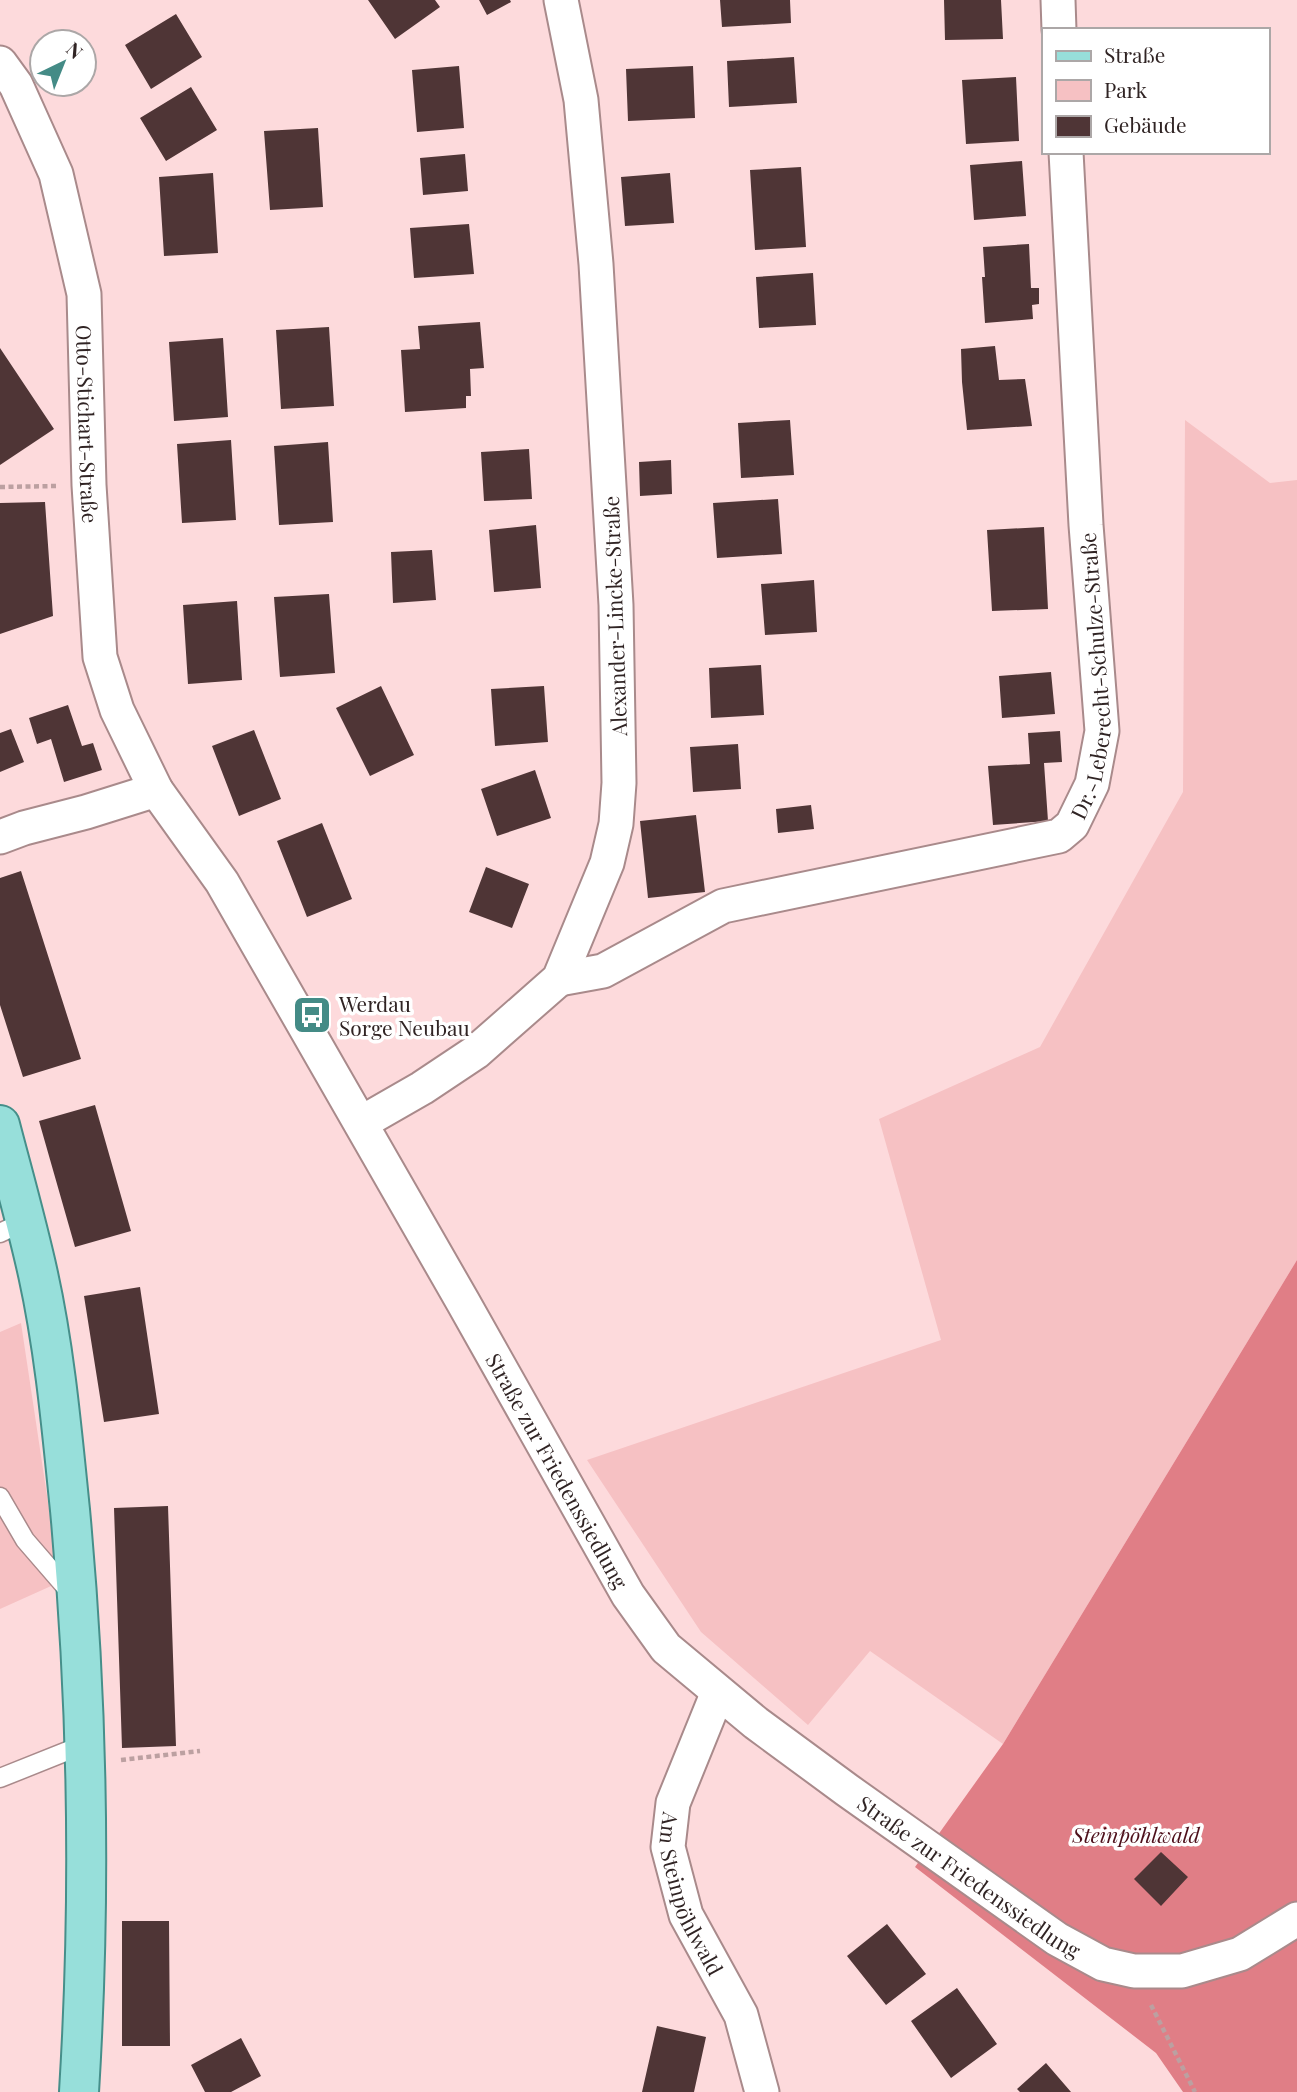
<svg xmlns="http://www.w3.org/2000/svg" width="1297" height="2092" viewBox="0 0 1297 2092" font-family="'Playfair Display',serif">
<rect width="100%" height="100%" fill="#fddadc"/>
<path fill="#f6c1c3" d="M1185,420L1270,483L1297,480V1260L1003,1744L870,1651L808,1725L701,1632L587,1460L941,1340L879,1119L1040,1047L1183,792Z
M21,1323L60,1582L0,1609V1332Z"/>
<path fill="#e07e86" d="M1297,1260V2092H1183L1156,2053L915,1867L1003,1744Z"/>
<path fill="#4f3536" d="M368,0H435L440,7L395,39Z
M479,0H510L511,2L487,15Z
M720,0H790L791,23L722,27Z
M944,0H1001L1003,39L945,40Z
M176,14L202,57L151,89L125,45Z
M794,57L797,103L729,107L727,61Z
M459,66L464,128L417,132L412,70Z
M693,66L695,118L628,121L626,69Z
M1016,77L1019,141L966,144L962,80Z
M191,87L217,130L166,161L140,118Z
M318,128L323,207L270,210L264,131Z
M465,154L468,191L423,195L420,158Z
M1022,161L1026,216L974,220L970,165Z
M801,167L806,247L755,250L750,170Z
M213,173L218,253L164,256L159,177Z
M670,173L674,223L625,226L621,177Z
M469,224L474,274L414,278L410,228Z
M1029,244L1031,288H1039V304L1032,305L1033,319L985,323L982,277H985L983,247Z
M813,273L816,325L759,328L756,277Z
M480,322L484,368L470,369L471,396H466V408L405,412L401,350L420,349L418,326Z
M329,327L334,406L281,409L276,330Z
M223,338L228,417L174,421L169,342Z
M995,346L999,380L1025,379L1032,426L967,430L962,382L961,349Z
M0,348L54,429L0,465Z
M790,420L794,475L741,478L738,423Z
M231,440L236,520L182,523L177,444Z
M328,442L333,522L279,525L274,446Z
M529,449L532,499L484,501L481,452Z
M671,460L672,494L640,496L639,462Z
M778,499L782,554L717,558L713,503Z
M45,502L53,616L0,634V503Z
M536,525L541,588L494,592L489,530Z
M1044,527L1048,609L992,611L987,530Z
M432,550L436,600L393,603L391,552Z
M814,580L817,632L765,635L761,584Z
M329,594L335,673L280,677L274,597Z
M237,601L242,680L188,684L183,605Z
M761,665L764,715L711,718L709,668Z
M1051,672L1055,714L1002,718L999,676Z
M381,686L414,755L370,776L336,708Z
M544,686L548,742L495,746L491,689Z
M68,705L82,746L93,743L102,770L64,782L51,739L37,744L29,718Z
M11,729L24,762L0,772V733Z
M254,730L281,799L239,816L212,746Z
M1060,731L1062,762L1044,763L1048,821L993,825L988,766L1030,764L1028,733Z
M738,744L741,789L693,792L690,747Z
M535,770L551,818L497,836L481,789Z
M811,805L814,829L778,833L776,809Z
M696,815L705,892L648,898L640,821Z
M322,823L352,899L307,917L277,841Z
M486,867L529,884L512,928L469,912Z
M21,871L81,1059L23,1077L0,1005V878Z
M95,1105L131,1231L75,1247L39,1121Z
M140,1287L159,1414L104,1422L84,1296Z
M168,1506L176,1746L122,1748L114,1508Z
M1161,1852L1188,1877L1161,1906L1134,1879Z
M122,1921H169L170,2046H122Z
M887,1924L926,1974L886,2005L847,1956Z
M957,1988L997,2044L951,2078L911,2021Z
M657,2026L706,2037L694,2092H642Z
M241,2038L261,2076L231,2092H205L191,2065Z
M1046,2063L1071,2092H1020L1017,2089Z"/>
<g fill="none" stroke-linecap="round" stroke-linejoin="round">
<defs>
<path id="lane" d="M0,1233L25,1221
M0,1497L25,1540L70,1592
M0,1778L85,1744"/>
<g id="street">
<path d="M1058,0L1059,30"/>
<path id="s1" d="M0,63L16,85L56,174L84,294L89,485L100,657L117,710L156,790L222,882L463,1302L628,1595L666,1648L756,1723L847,1790L1057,1939L1103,1964L1134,1971H1182L1240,1954L1297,1919"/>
<path d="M0,837L24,828L86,812L156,790"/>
<path id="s2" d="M559,979L603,971L723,906L1059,836L1072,825L1092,784L1102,731L1086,525L1066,152"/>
<path d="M361,1123L422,1088L476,1052L559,979L607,863L616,824L619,783L616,605L596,264L581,100L561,0"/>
<path id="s3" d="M718,1692L673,1803L668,1847L686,1915L741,2015L762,2092"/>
</g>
<path id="primary" d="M0,1125C13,1175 27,1224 38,1274C55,1351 62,1432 70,1510C88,1703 91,1898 79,2092"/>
</defs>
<use href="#lane" stroke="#a98a8b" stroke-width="21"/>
<use href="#street" stroke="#a98a8b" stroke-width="37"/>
<use href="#primary" stroke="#468f8a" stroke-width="42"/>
<path stroke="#bca0a1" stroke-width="4.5" stroke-dasharray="5 3.5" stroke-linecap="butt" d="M0,487L57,486
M121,1760L200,1751
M1151,2005L1195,2092"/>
<use href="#lane" stroke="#fff" stroke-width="18"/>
<use href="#street" stroke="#fff" stroke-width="33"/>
<use href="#primary" stroke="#97dfda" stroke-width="38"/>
</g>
<defs>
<symbol id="bus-square" viewBox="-11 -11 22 22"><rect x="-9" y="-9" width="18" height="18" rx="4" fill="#448b86" stroke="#fff"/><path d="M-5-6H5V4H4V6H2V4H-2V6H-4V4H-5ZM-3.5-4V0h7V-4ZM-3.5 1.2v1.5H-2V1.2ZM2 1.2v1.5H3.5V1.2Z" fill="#fff"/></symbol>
</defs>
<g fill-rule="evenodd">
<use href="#bus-square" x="290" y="993" width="44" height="44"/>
</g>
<g text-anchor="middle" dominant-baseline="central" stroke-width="7" stroke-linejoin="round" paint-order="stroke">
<g font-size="21" fill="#302424" stroke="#fff">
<text stroke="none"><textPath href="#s1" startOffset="378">Otto-Stichart-Straße</textPath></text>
<text transform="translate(614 616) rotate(-92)">Alexander-Lincke-Straße</text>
<text stroke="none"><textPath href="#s2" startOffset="695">Dr.-Leberecht-Schulze-Straße</textPath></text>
<text stroke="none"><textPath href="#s1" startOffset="1547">Straße zur Friedenssiedlung</textPath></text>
<text stroke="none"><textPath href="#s1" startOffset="2135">Straße zur Friedenssiedlung</textPath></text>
<text stroke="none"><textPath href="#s3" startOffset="215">Am Steinpöhlwald</textPath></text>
</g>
<g font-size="21" fill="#302424" stroke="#fff" text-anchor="start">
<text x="339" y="1003">Werdau<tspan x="339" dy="24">Sorge Neubau</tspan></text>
</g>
<g font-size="21" font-style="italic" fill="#4d0f1a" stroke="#fff">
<text x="1136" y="1834">Steinpöhlwald</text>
</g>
</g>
<rect x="1042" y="28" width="228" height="126" fill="#ffffff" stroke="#aca7a7" stroke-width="2"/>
<rect x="1056" y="51" width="35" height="10" fill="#97dfda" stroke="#aca7a7" stroke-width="2"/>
<text x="1104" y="63" font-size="21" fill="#302424">Straße</text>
<rect x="1056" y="80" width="35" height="21" fill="#f6c1c3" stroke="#aca7a7" stroke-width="2"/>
<text x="1104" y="98" font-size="21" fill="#302424">Park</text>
<rect x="1056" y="116" width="35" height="21" fill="#4f3536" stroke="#aca7a7" stroke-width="2"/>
<text x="1104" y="133" font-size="21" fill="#302424">Gebäude</text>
<g transform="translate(63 63) rotate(43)"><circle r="33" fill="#ffffff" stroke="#aca7a7" stroke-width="2"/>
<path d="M0-5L12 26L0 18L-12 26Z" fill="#448b86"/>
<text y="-10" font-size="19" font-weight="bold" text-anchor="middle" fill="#302424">N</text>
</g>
</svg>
